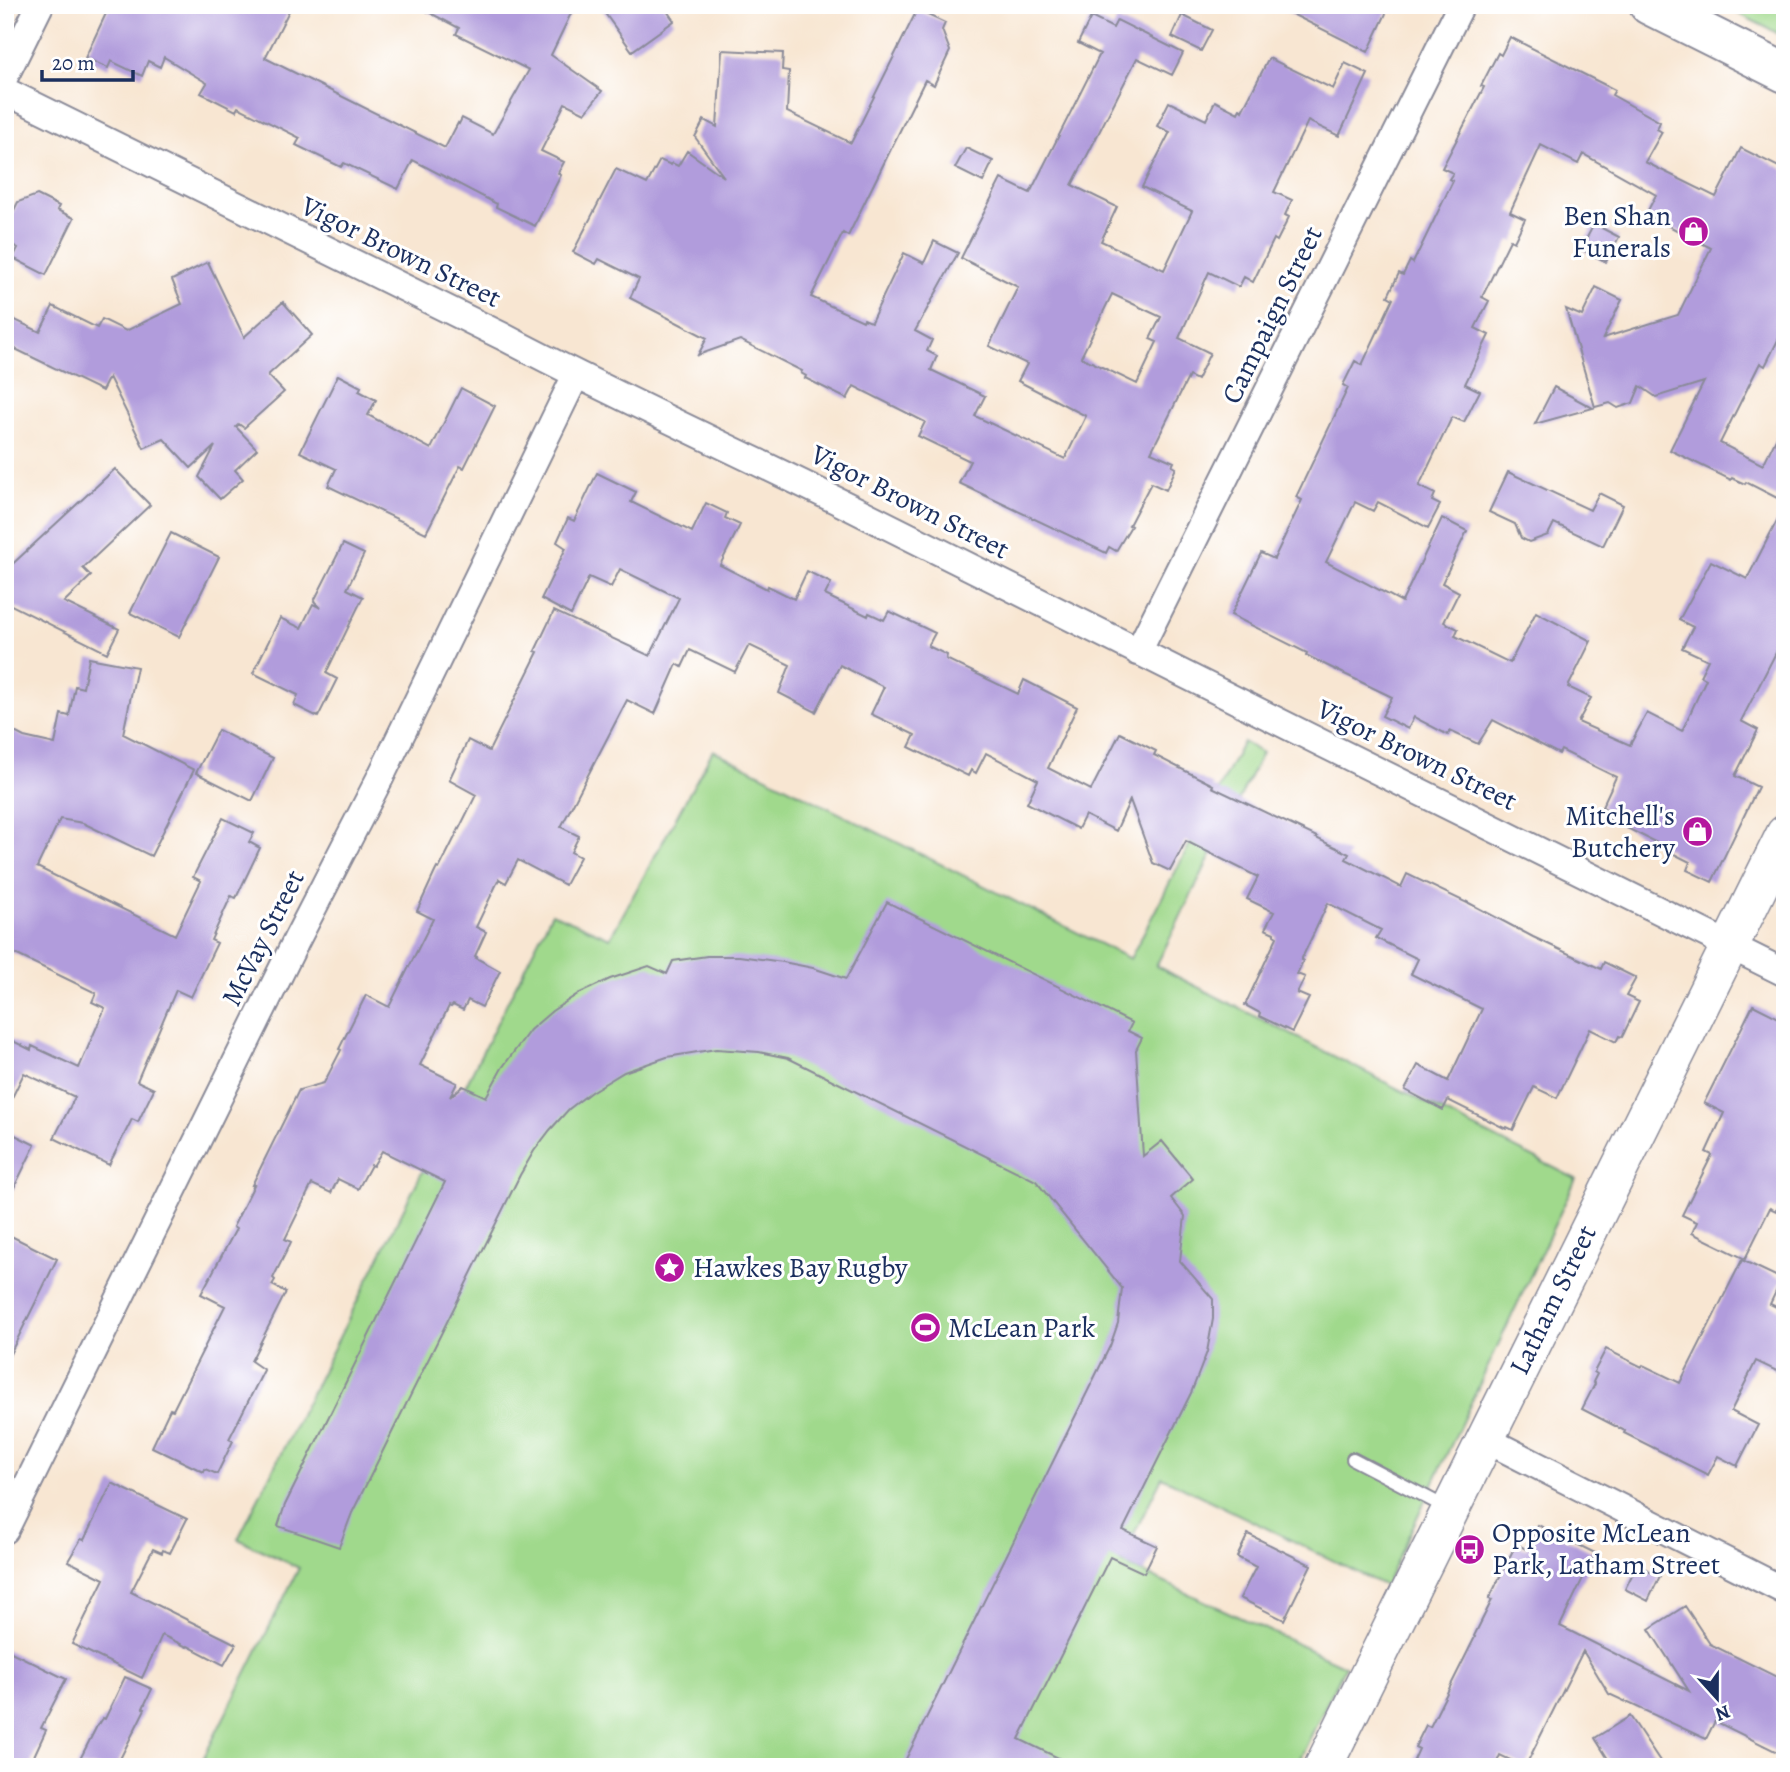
<svg xmlns="http://www.w3.org/2000/svg" width="1790" height="1772" viewBox="0 0 1790 1772" font-family="Alegreya,serif">
<rect width="100%" height="100%" fill="#fff"/>
<filter id="ink" filterUnits="userSpaceOnUse"><feTurbulence type="fractalNoise" baseFrequency=".0143" numOctaves="2"/><feDisplacementMap in="SourceGraphic" scale="14" xChannelSelector="R" yChannelSelector="G"/><feConvolveMatrix kernelMatrix="1 2 1 2 8 2 1 2 1" color-interpolation-filters="sRGB"/></filter>
<filter id="wash" filterUnits="userSpaceOnUse"><feTurbulence type="fractalNoise" baseFrequency=".00686" numOctaves="4" result="noise"/><feDisplacementMap in="SourceGraphic" scale="28" xChannelSelector="R" yChannelSelector="G"/><feGaussianBlur stdDeviation="1.57" result="paint"/><feColorMatrix in="noise" values="0 0 0 0 0 0 0 0 0 0 0 0 0 0 0 0 0 1.4 0 .05"/><feComposite in="paint" operator="in"/></filter>
<g filter="url(#wash)">
<rect width="100%" height="100%" fill="#f8e6d2"/>
<path fill="#a0d98c" stroke="#5e8475" stroke-width="2" d="M1721,5H1785V37Z
M1243,742L1262,753L1156,966L1576,1179L1385,1586L1162,1477L1120,1562L1345,1666L1296,1767H199L299,1568L238,1539L552,913L610,938L713,750L1130,959Z"/>
<g id="blocks">
<path fill="#b19cdc" fill-rule="evenodd" d="M110,5H292L265,58L445,148L458,123L459,124L462,118L493,134L529,70L456,34L459,28L415,5H575L551,55L602,91L585,113L565,103L541,151L564,162L558,173L561,175L535,226L496,207L497,204L413,160L398,189L344,163L341,167L296,145L300,138L238,107L236,111L201,93L207,83L164,57L160,67L148,61L142,76L111,61L108,68L85,58Z
M599,5H663L674,21L632,51Z
M1274,5H1390L1368,52Z
M917,10L945,23L942,30L950,51L934,85L925,80L848,236L843,233L811,297L863,321L864,319L871,322L904,253L924,263L934,241L958,253L915,331L932,340L927,351L937,356L931,370L985,396L975,416L1065,459L1086,416L1018,381L1027,364L989,346L1018,287L961,258L1001,179L1030,193L1100,54L1078,43L1091,17L1113,28L1117,20L1183,53L1172,75L1137,58L1072,185L1117,207L1101,241L1164,270L1192,211L1142,187L1170,132L1157,126L1169,102L1206,120L1215,101L1238,113L1240,109L1242,111L1269,58L1333,89L1345,63L1368,74L1339,136L1308,121L1274,192L1292,200L1285,215L1289,217L1277,241L1274,239L1253,282L1244,277L1239,287L1209,272L1179,338L1210,353L1197,380L1189,376L1151,452L1174,462L1172,466L1176,468L1166,490L1151,483L1129,525L1131,526L1116,551L1109,547L1106,553L959,483L970,461L918,436L925,422L854,386L847,399L805,378L806,376L801,373L802,371L740,340L698,355L707,338L630,298L639,279L599,259L596,264L573,252L616,169L647,184L660,160L671,165L672,163L678,166L687,151L724,177L695,137L704,120L717,127L722,50L783,53L782,70L789,71L787,112L851,143ZM1112,294L1161,317L1150,339L1157,342L1137,384L1081,357Z
M1182,15L1212,30L1201,51L1172,37Z
M1510,37L1615,90L1612,95L1660,122L1657,129L1662,132L1645,162L1716,197L1741,148L1785,170V326L1765,366L1760,363L1720,443L1763,465L1785,420V502L1746,482L1745,484L1732,478L1731,480L1670,450L1704,382L1656,397L1640,386L1633,403L1618,408L1610,403L1595,407L1566,309L1582,316L1596,287L1622,300L1603,338L1678,315L1711,248L1646,214L1656,195L1583,154L1578,164L1541,145L1510,212L1525,219L1514,242L1510,240L1482,297L1489,301L1475,328L1489,335L1465,384L1480,391L1464,422L1452,417L1419,486L1435,494L1432,501L1440,505L1428,528L1378,502L1373,511L1355,502L1326,562L1402,602L1442,518L1467,531L1442,583L1459,592L1444,622L1458,629L1455,636L1510,663L1536,612L1591,641L1568,687L1591,698L1578,722L1630,745L1647,713L1682,731L1706,679L1700,676L1708,660L1682,648L1693,627L1679,620L1711,561L1747,579L1785,505V635L1741,721L1758,730L1735,776L1758,787L1712,882L1687,870L1690,862L1670,852L1671,850L1603,816L1606,809L1602,807L1616,777L1561,750L1559,754L1493,720L1478,744L1450,731L1448,735L1414,717L1408,729L1382,716L1392,697L1328,666L1306,655L1307,653L1231,615L1261,553L1274,559L1302,500L1296,497L1348,388L1343,385L1355,361L1362,365L1393,299L1388,296L1399,273L1403,275L1410,261L1413,263L1453,181L1449,179L1453,173L1442,168L1484,87L1481,86L1498,53L1501,55Z
M966,148L993,161L983,182L955,168Z
M37,195L59,206L57,210L74,218L46,275L13,258L18,248L5,241V228L18,202Z
M1594,224L1619,237L1606,262L1581,249Z
M208,262L244,337L283,302L312,335L268,375L284,392L244,428L239,424L236,427L257,449L235,470L243,479L220,499L199,477L215,446L191,468L164,439L144,448L109,377L102,391L5,344V315L40,332L53,306L97,328L102,319L126,331L182,304L172,280Z
M338,375L361,387L359,391L376,400L368,415L431,449L461,388L495,406L464,468L460,466L426,533L328,486L336,469L300,452Z
M1554,387L1593,408L1535,424Z
M115,469L150,505L83,568L91,576L64,602L119,629L107,653L5,602V571Z
M1508,472L1590,510L1599,493L1623,505L1603,546L1554,523L1548,535L1529,542L1521,538L1515,524L1489,512Z
M597,473L636,492L631,502L692,532L706,503L727,513L725,518L740,525L720,565L767,589L768,586L794,599L807,571L831,583L825,595L868,616L869,613L884,620L889,611L935,633L928,646L947,655L946,659L1018,694L1024,680L1077,707L1048,768L1091,790L1120,733L1156,751L1154,755L1213,785L1212,787L1317,837L1316,838L1349,854L1346,859L1401,887L1407,874L1467,903V902L1533,937L1601,969L1604,962L1636,978L1626,996L1639,1002L1622,1037L1619,1036L1616,1042L1590,1029L1557,1098L1534,1087L1513,1130L1507,1127L1506,1129L1448,1100L1443,1110L1405,1090L1418,1065L1448,1081L1482,1009L1411,974L1418,959L1376,938L1381,930L1328,903L1301,960L1303,961L1297,974L1305,977L1297,993L1309,998L1292,1032L1259,1016L1260,1013L1245,1005L1277,937L1274,935V933L1265,929L1274,912L1247,899L1258,877L1186,841L1170,871L1153,863L1130,800L1116,831L1085,815L1078,829L1027,803L1038,780L986,753L976,773L971,770L968,776L909,747L915,735L871,714L884,687L840,665L816,712L779,693L790,665L749,645L735,672L690,650L682,667L677,664L655,714L627,700L561,827L579,836L571,852L580,857L565,885L518,860L506,883L499,879L476,927L486,932L475,956L477,957L476,958L500,971L482,1007L468,1000L463,1010L453,1005L451,1007L449,1006L420,1065L457,1083L450,1097L463,1086L486,1097L502,1068L530,1030L552,1011L578,994L610,979L649,966L667,974L673,961L707,956H739L783,962L813,968L846,979L887,902L1132,1023L1128,1031L1142,1038L1136,1050L1143,1156L1162,1141L1193,1179L1171,1198L1185,1216L1180,1261L1213,1299V1319L1207,1352L1191,1393L1123,1530L1157,1546L1144,1573L1110,1557L1019,1739L1077,1767H902L1110,1346L1118,1323L1122,1288L1036,1181L788,1058L759,1052L716,1049L667,1057L624,1072L591,1092L569,1109L550,1130L534,1151L520,1175L352,1513L339,1547L278,1526L285,1505L445,1182L382,1151L373,1166L371,1165L358,1189L338,1179L331,1193L312,1184L285,1239L291,1242L273,1278L275,1280L272,1285L286,1292L251,1361L264,1370L229,1439L233,1441L217,1474L205,1469L204,1472L152,1447L170,1409L173,1410L225,1306L201,1294L236,1229L233,1227L254,1185H252L299,1090L324,1083L341,1050L339,1049L366,995L389,1007L433,919L417,911L435,872L437,868L439,869L476,795L449,780L468,740L489,751L538,652L535,651L554,611L650,656L679,598L620,569L611,587L589,577L571,615L541,599L566,548L557,542L568,518L574,521Z
M171,533L219,557L179,637L130,613Z
M343,544L364,554L347,589L363,597L326,673L337,679L318,717L294,705L298,695L253,673L280,618L301,628L313,604L321,608L314,601Z
M89,658L137,667L123,734L194,770L151,856L83,823L60,819L37,867L175,935L201,881L193,877L223,818L254,833L249,842L260,848L236,898L231,896L211,940L217,943L191,997L176,990L137,1081L154,1089L138,1122L132,1119L109,1165L54,1138L75,1097L24,1073L5,1112V1037L31,1050L32,1046L79,1068L105,1008L92,1002L96,993L5,949V727L24,737L55,744L61,714L69,716L75,686L83,688Z
M218,730L273,758L252,801L196,773Z
M1753,1005L1785,1021V1194L1776,1211L1770,1208L1745,1259L1692,1233L1697,1222L1682,1215L1712,1155L1706,1152L1724,1113L1704,1103Z
M5,1130L35,1145L5,1206Z
M5,1233L57,1259L5,1364Z
M1742,1260L1782,1279L1770,1304L1785,1311V1375L1756,1361L1731,1411L1758,1425L1737,1466L1718,1456L1708,1475L1624,1433L1625,1431L1582,1409L1595,1384L1593,1382L1597,1374L1594,1372L1606,1349L1642,1367L1643,1365L1680,1383Z
M112,1483L187,1519L170,1553L163,1550L162,1553L153,1549L131,1592L236,1644L224,1665L188,1646L187,1647L162,1635L142,1678L72,1644L104,1579L68,1561L81,1539L84,1540Z
M1538,1525L1595,1553L1560,1626L1689,1691L1649,1629L1685,1606L1710,1644L1785,1681V1756L1715,1721L1706,1739L1609,1694L1583,1651L1525,1767L1500,1755L1495,1767H1427L1414,1760L1419,1749L1415,1747L1426,1725L1430,1727L1475,1637L1474,1636L1492,1600L1489,1599L1516,1544L1526,1549Z
M1248,1534L1311,1565L1284,1620L1240,1598L1256,1567L1237,1557Z
M1637,1565L1660,1576L1648,1601L1625,1589Z
M5,1649L66,1679L41,1728L46,1730L29,1767H5Z
M125,1677L152,1689L143,1708L145,1709L116,1767H76L99,1722L100,1723L103,1718L105,1719Z
M1630,1716L1664,1767H1613L1595,1738Z"/>
</g>
</g>
<g filter="url(#ink)">
<use href="#blocks" fill-opacity="0" stroke="#8a8a98" stroke-width="2"/>
<g fill="none" stroke-linecap="round" stroke-linejoin="round">
<defs>
<path id="service" d="M1353,1459L1449,1509"/>
<path id="minor" d="M5,76L40,5
M5,91L502,336C621,399 744,454 864,514C1171,668 1477,821 1785,973
M1138,652L1461,5
M1485,1439L1785,1591
M5,1530L297,939L380,778L576,375"/>
<path id="secondary" d="M1323,1767L1785,834"/>
<path id="primary" d="M1649,5L1785,73"/>
</defs>
<use href="#service" stroke="#8a8a98" stroke-width="16"/>
<use href="#minor" stroke="#8a8a98" stroke-width="30"/>
<use href="#secondary" stroke="#8a8a98" stroke-width="40"/>
<use href="#primary" stroke="#8a8a98" stroke-width="42"/>
<use href="#service" stroke="#fff" stroke-width="12"/>
<use href="#minor" stroke="#fff" stroke-width="26"/>
<use href="#secondary" stroke="#fff" stroke-width="37"/>
<use href="#primary" stroke="#fff" stroke-width="38"/>
</g>
</g>
<defs>
<symbol id="shop-disc" viewBox="-11 -11 22 22"><circle r="9.5" fill="#b5179e" stroke="#fff"/><path d="M-5-2.5h2.3a2.7 3.5 0 0 1 5.4 0H5L5.5 6h-11ZM-1.5-2.5h3a1.5 2.3 0 0 0-3 0Z" fill="#fff"/></symbol>
<symbol id="sight-disc" viewBox="-11 -11 22 22"><circle r="9.5" fill="#b5179e" stroke="#fff"/><path d="M0-6L1.8-2.2L6-1.7L2.9 1.2L3.7 5.4L0 3.3L-3.7 5.4L-2.9 1.2L-6-1.7L-1.8-2.2Z" fill="#fff"/></symbol>
<symbol id="stadium-disc" viewBox="-11 -11 22 22"><circle r="9.5" fill="#b5179e" stroke="#fff"/><path d="M0-5a6.5 5 0 1 0 0 10a6.5 5 0 1 0 0-10ZM-3.5-1.8h7v3.6h-7Z" fill="#fff"/></symbol>
<symbol id="bus-disc" viewBox="-11 -11 22 22"><circle r="9.5" fill="#b5179e" stroke="#fff"/><path d="M-5-6H5V4H4V6H2V4H-2V6H-4V4H-5ZM-3.5-4V0h7V-4ZM-3.5 1.2v1.5H-2V1.2ZM2 1.2v1.5H3.5V1.2Z" fill="#fff"/></symbol>
</defs>
<g fill-rule="evenodd">
<use href="#shop-disc" x="1676" y="214" width="35" height="35"/>
<use href="#shop-disc" x="1680" y="814" width="35" height="35"/>
<use href="#sight-disc" x="652" y="1250" width="35" height="35"/>
<use href="#stadium-disc" x="908" y="1310" width="35" height="35"/>
<use href="#bus-disc" x="1452" y="1532" width="35" height="35"/>
</g>
<g text-anchor="middle" dominant-baseline="central" stroke-width="6" stroke-linejoin="round" paint-order="stroke">
<g font-size="28" fill="#1b2f5e" stroke="#fff" text-anchor="start">
<text x="1671" y="216" text-anchor="end">Ben Shan<tspan x="1671" dy="32">Funerals</tspan></text>
<text x="1675" y="816" text-anchor="end">Mitchell's<tspan x="1675" dy="32">Butchery</tspan></text>
<text x="693" y="1268">Hawkes Bay Rugby</text>
<text x="948" y="1328">McLean Park</text>
<text x="1492" y="1533">Opposite McLean<tspan x="1492" dy="32">Park, Latham Street</tspan></text>
</g>
<g font-size="28" fill="#1b2f5e" stroke="#fff">
<text transform="translate(401 252) rotate(26)">Vigor Brown Street</text>
<text transform="translate(1272 315) rotate(-64)">Campaign Street</text>
<text transform="translate(910 502) rotate(27)">Vigor Brown Street</text>
<text transform="translate(1417 755) rotate(26)">Vigor Brown Street</text>
<text transform="translate(263 938) rotate(-63)">McVay Street</text>
<text transform="translate(1553 1300) rotate(-64)">Latham Street</text>
</g>
</g>
<rect width="1790" height="1772" fill="none" stroke="#fff" stroke-width="28"/>
<g transform="translate(1717 1698) rotate(159)" stroke="#ffffff" stroke-width="5" paint-order="stroke">
<path d="M0-5L12 26L0 18L-12 26Z" fill="#1b2f5e"/>
<text y="-10" font-size="19" font-weight="bold" text-anchor="middle" fill="#1b2f5e">N</text>
</g>
<path d="M42 70v10h91v-10" fill="none" stroke="#1b2f5e" stroke-width="3.5"/>
<text x="52" y="70" font-size="21" fill="#1b2f5e" stroke="#ffffff" stroke-width="5" paint-order="stroke">20 m</text>
</svg>
